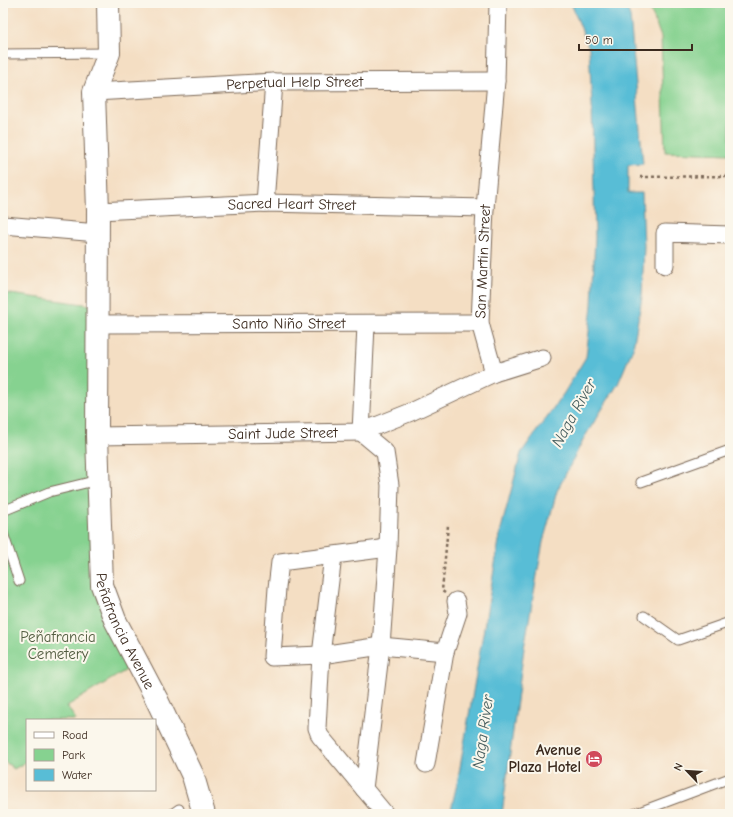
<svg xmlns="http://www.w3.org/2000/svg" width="733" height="817" viewBox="0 0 733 817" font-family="'Comic Neue',sans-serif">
<rect width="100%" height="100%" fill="#fbf7ec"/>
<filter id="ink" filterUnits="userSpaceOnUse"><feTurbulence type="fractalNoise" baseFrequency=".025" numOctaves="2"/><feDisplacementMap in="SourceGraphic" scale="8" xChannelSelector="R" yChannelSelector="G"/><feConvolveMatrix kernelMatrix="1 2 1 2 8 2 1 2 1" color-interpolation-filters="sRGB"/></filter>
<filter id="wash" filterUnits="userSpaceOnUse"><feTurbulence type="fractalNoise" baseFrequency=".012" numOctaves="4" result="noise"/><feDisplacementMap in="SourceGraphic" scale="16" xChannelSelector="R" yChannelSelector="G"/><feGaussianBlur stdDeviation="0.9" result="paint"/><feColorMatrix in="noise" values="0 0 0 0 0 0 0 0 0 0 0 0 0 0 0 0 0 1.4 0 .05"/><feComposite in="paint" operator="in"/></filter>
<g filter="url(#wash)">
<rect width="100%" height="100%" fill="#f4dec3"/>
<path fill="#86d290" stroke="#607e57" d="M648,3H730V154L665,152L661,37Z
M3,293L91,305L97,590L128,669L67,706L76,720H27V761L14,769L3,760Z"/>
<path fill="#58bdd6" stroke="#4a747a" d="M571,3H625L630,16L643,164L628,165V193H642L644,246L642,297L633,348L618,384L584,438L557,491L543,542L524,648L502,814H450L458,779L501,529L521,453L564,393L586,357L592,305L595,237L592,105L589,48Z"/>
</g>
<g filter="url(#ink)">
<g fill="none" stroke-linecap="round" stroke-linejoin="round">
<defs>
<path id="lane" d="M3,54L109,53
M641,482L730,450
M3,511L49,492L98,480
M3,533L19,581
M644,616L678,640L730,622
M172,814L179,809V814
M634,814L730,778"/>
<g id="street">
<path id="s1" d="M94,92L274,82L496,81"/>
<path d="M265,203L274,82"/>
<path id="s2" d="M98,211L265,203L485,208"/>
<path d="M3,225L98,233"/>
<path d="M665,265V233L730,235"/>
<path id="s3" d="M98,324L480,323"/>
<path d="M494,373L542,358"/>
<path d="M361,432L385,452L390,485L388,548L381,646L364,789"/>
<path d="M361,432L366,325"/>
<path id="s4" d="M97,436L361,432L411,412L494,373L480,323L485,208L496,81L498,3"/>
<path d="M388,548L280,562L277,588L272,657L321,655L381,646L445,652"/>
<path d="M333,556L321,655L317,728L320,736L385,814"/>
<path d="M426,764L445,652L458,613L456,601"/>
</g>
<g id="secondary">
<path id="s5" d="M108,3L109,53L94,92L98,211L97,436L102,585L115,620L156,698L193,776L204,814"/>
</g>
</defs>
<use href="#lane" stroke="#7c6958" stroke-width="11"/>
<use href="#street" stroke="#7c6958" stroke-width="19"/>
<use href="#secondary" stroke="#7c6958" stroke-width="24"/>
<path stroke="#7c6958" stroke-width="2.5" stroke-dasharray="3 3" stroke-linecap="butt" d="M640,177L730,176
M445,593L442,591L448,525"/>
<use href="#lane" stroke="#fff" stroke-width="9"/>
<use href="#street" stroke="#fff" stroke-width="17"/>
<use href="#secondary" stroke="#fff" stroke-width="22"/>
</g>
</g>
<defs>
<symbol id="hotel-disc" viewBox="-11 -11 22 22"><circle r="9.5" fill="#d1495b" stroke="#fbf7ec"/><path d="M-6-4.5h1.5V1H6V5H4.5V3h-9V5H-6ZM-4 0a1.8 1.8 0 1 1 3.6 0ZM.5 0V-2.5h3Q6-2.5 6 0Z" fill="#fff"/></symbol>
</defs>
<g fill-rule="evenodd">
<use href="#hotel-disc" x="584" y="749" width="20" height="20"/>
</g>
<g text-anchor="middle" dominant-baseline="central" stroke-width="4" stroke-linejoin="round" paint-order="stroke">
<g font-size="15" fill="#3b2a1e" stroke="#fbf7ec">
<text stroke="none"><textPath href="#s1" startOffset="201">Perpetual Help Street</textPath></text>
<text stroke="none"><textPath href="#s2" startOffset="194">Sacred Heart Street</textPath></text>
<text stroke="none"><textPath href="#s4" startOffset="523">San Martin Street</textPath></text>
<text stroke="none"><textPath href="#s3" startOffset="191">Santo Niño Street</textPath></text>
<text stroke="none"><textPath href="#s4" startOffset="186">Saint Jude Street</textPath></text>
<text stroke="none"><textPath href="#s5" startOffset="636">Peñafrancia Avenue</textPath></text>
</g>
<g font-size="15" fill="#525c40" stroke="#fbf7ec">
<text x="58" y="637">Peñafrancia<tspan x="58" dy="17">Cemetery</tspan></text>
</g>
<g font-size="15" font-weight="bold" fill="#3b2a1e" stroke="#fbf7ec" text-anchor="end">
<text x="581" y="750">Avenue<tspan x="581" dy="17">Plaza Hotel</tspan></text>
</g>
<g font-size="16" font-style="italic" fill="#455d5e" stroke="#fbf7ec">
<text transform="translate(574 413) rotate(-61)">Naga River</text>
<text transform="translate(483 732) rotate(-82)">Naga River</text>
</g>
</g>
<rect width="733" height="817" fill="none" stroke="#fbf7ec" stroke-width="16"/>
<rect x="26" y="719" width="130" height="72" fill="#fbf7ec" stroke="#aea59a"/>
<rect x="34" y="732" width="20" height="6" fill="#ffffff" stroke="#aea59a"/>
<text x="62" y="739" font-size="12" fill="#3b2a1e">Road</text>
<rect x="34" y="749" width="20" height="12" fill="#86d290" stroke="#aea59a"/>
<text x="62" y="759" font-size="12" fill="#3b2a1e">Park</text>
<rect x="34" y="769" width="20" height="12" fill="#58bdd6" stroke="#aea59a"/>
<text x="62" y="779" font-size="12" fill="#3b2a1e">Water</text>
<g transform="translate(687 771) rotate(295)" stroke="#fbf7ec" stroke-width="3" paint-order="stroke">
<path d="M0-3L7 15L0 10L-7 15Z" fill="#3b2a1e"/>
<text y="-6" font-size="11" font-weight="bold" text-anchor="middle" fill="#3b2a1e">N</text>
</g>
<path d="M579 44v6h113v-6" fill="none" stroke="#3b2a1e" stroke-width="2"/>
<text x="585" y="44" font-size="12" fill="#3b2a1e" stroke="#fbf7ec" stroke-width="3" paint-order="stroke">50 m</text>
</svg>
